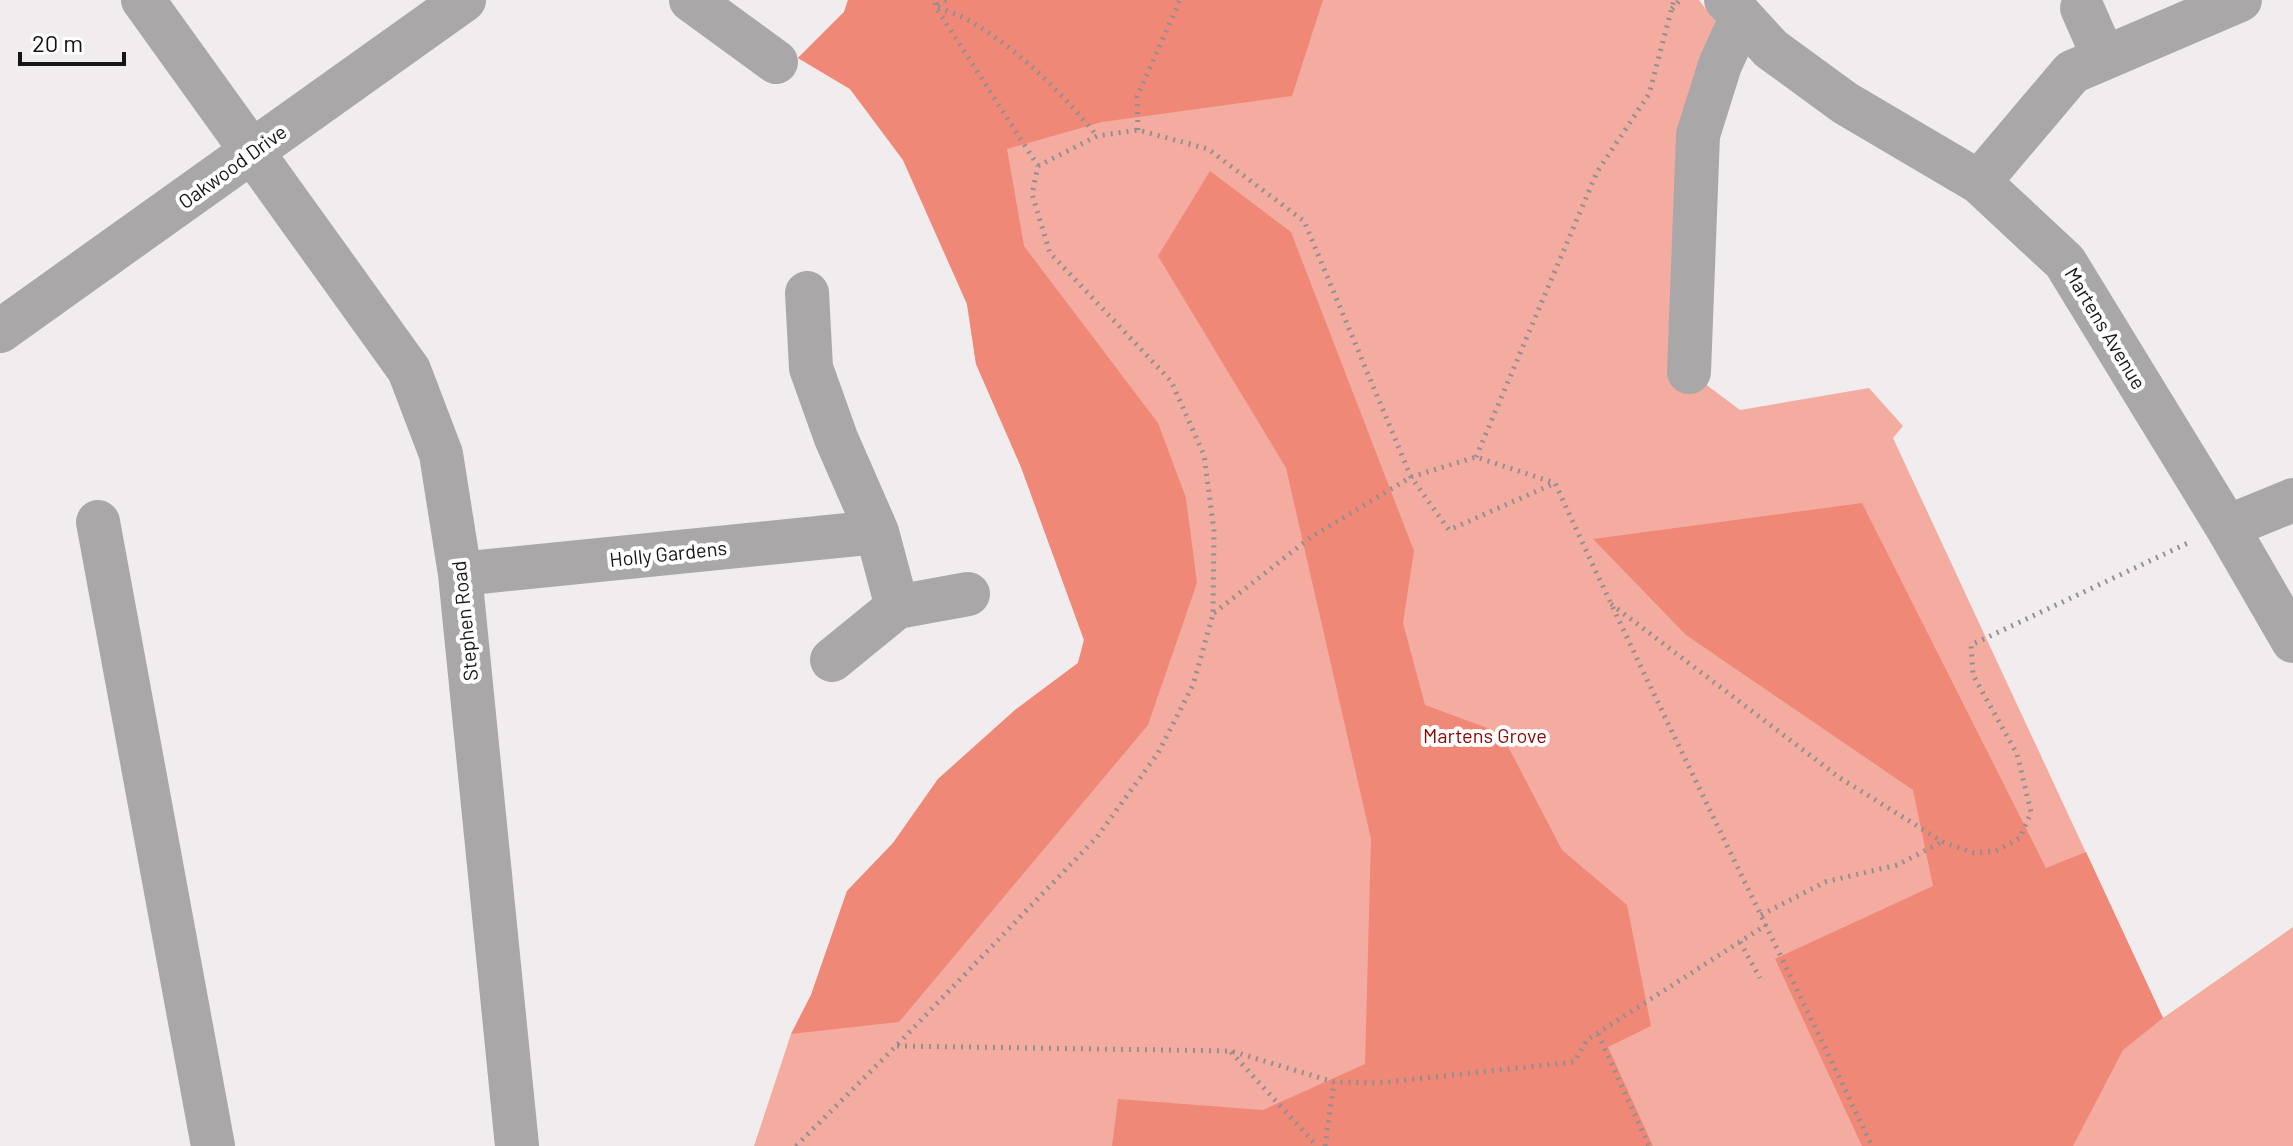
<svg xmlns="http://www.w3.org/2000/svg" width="2293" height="1146" viewBox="0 0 2293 1146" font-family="Barlow,sans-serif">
<rect width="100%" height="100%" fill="#f1edef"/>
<path fill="#f4aca0" d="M848,0H1699L1723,32L1680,365L1740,410L1869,388L1903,426L1893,438L2163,1018L2293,927V1146H754L791,1034L811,995L847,891L893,843L938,779L1015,710L1078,663L1084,640L1021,467L976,364L967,304L903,160L850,89L798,58L844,12Z"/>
<path fill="#f08878" d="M848,0H1323L1292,96L1102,122L1007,149L1024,246L1158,423L1186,498L1197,583L1148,725L899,1022L791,1034L811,995L847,891L893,843L938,779L1015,710L1078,663L1084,640L1021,467L976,364L967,304L903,160L850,89L798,58L844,12Z
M1210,171L1291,232L1414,551L1403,623L1425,705L1501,733L1562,850L1627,905L1651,1026L1608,1047L1653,1146H1112L1118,1099L1263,1110L1365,1064L1371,839L1286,468L1158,256Z
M1862,503L2046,868L2086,852L2163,1018L2123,1050L2073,1146H1862L1775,959L1933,886L1913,790L1686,635L1593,539Z"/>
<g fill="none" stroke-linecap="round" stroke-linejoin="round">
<path stroke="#928f91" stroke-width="5" stroke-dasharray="2 6" stroke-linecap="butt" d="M946,0L935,6C948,12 963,16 975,24C1022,53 1062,93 1097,136
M1672,9L1680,0
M1138,130L1137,97L1180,0
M1038,166L1097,136L1138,130L1208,149L1304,221L1411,477L1449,530L1555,483
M1476,457L1597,172L1649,94L1674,0
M1611,604L1840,778L1943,842L1974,853L1996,851L2020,838L2031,812L2017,754L1973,675L1971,645L2190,542
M1214,613L1311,537L1411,477L1476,457L1555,483C1657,706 1767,925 1872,1146
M1761,915L1825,882L1897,865L1942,842
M1740,942L1760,978
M1598,1034L1649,1146
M897,1046L1231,1051L1334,1082L1378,1083L1574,1062L1587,1040L1766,925
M1231,1052L1317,1146
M796,1146L896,1046L1097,837L1158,753L1193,685L1213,614L1214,531L1204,455L1171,381L1050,253L1032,194L1038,166L935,6V0
M1325,1146L1334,1082"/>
<path stroke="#a9a7a7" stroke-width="44" d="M143,0L409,370L441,454L460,574L517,1146
M691,0L776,62
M1726,0L1771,49L1845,103L1979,182L2065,262L2227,527L2293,641
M2082,8L2104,58
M1979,182L2072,72L2240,0
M807,293L811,368L836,438L877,532L897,607L832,660
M0,331L464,0
M1689,372L1698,135L1720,65L1734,34L1744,21
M98,522L213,1146
M2227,527L2293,500
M460,574L877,532
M897,607L968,594"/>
</g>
<g text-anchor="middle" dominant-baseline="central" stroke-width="8" stroke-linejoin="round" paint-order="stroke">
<g font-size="20" fill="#161415" stroke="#fff">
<text transform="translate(232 166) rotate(-36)">Oakwood Drive</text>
<text transform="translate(2106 328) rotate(59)">Martens Avenue</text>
<text transform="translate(668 553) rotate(-6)">Holly Gardens</text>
<text transform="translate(464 621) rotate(-96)">Stephen Road</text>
</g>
<g font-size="20" fill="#880501" stroke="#fff">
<text x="1485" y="735">Martens Grove</text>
</g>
</g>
<path d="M20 52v12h104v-12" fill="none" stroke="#161415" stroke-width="4"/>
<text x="32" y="52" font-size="24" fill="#161415" stroke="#ffffff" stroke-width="6" paint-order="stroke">20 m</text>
</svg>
